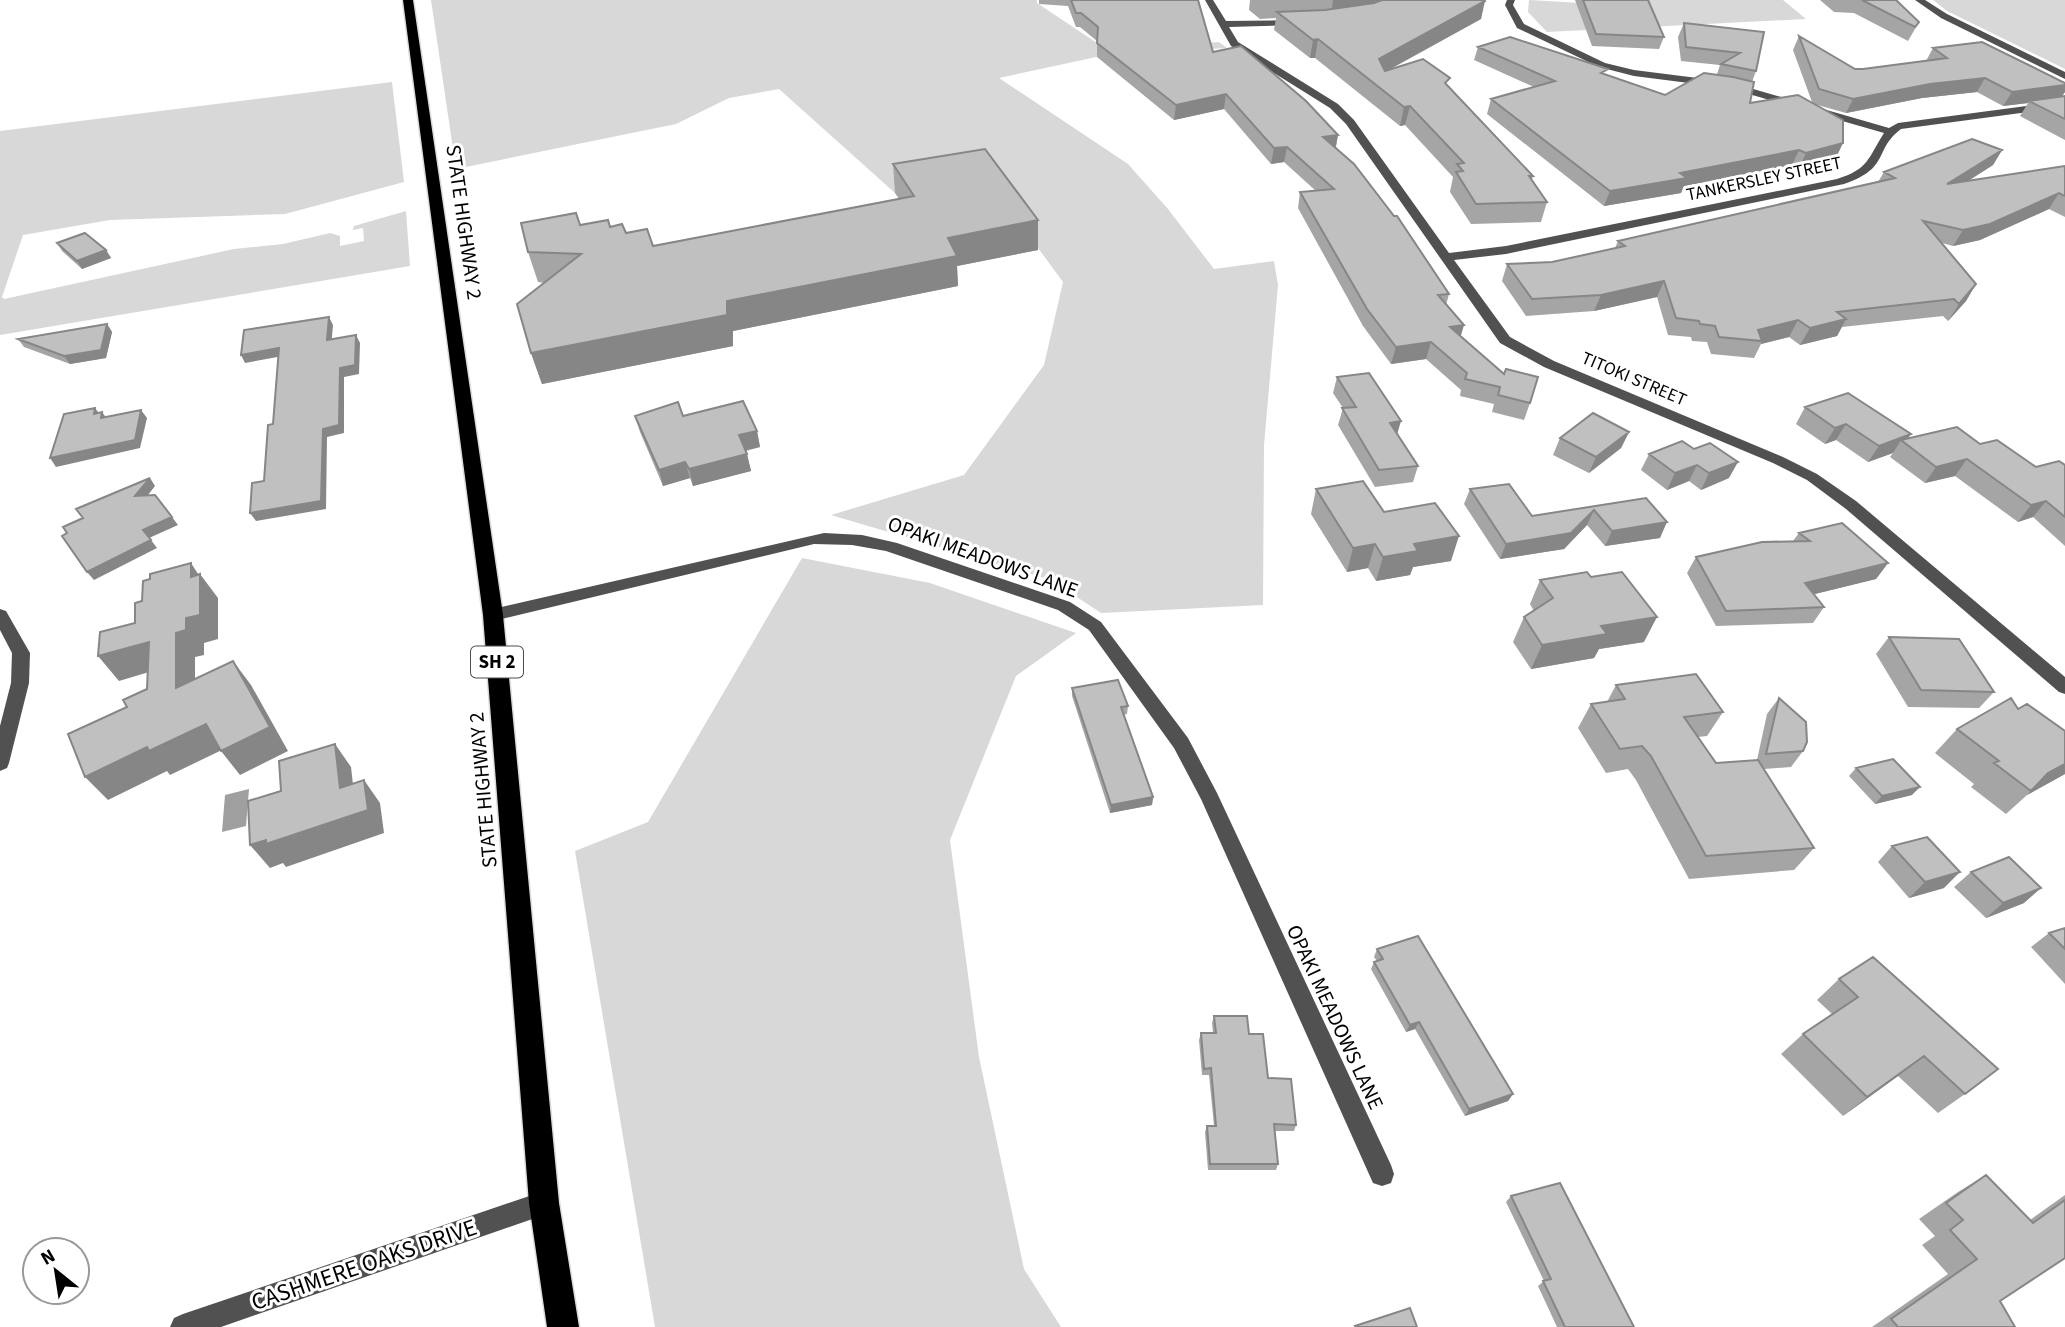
<svg xmlns="http://www.w3.org/2000/svg" width="2065" height="1327" viewBox="0 0 2065 1327" font-family="'Source Sans 3',sans-serif">
<rect width="100%" height="100%" fill="#fff"/>
<path fill="#d8d8d8" d="M431,0H1037V3L1097,43L1151,46L1219,42L1227,48L1101,56L999,78L1128,164L1168,209L1214,269L1274,261L1278,285L1264,445L1263,605L1101,613L1051,580L831,515L964,475L1044,365L1063,282L986,177L895,193L779,89L729,98L676,124L456,169Z
M1529,0L1599,4L1615,0H1783L1806,19L1547,32L1528,12Z
M1933,0H2065V69L1947,11Z
M392,82L404,182L285,214L110,220L23,235L2,297L4,299L234,249L283,244L330,233L340,236V246L364,241L363,228L353,230L354,226L406,211L410,266L0,335V131Z
M802,558L930,583L1076,633L1016,676L950,840L979,1057L1024,1269L1061,1327H655L575,851L648,822Z"/>
<path fill="#9f9f9f" d="M249,789L246,826L222,832L225,795Z"/>
<g fill="none" stroke-linecap="round" stroke-linejoin="round">
<defs>
<path id="highway" d="M403,0H413L503,615L559,1203L579,1327H547L529,1203L483,615Z"/>
</defs>
<use href="#highway" stroke="#dbdbdb" stroke-width="3"/>
<path fill="#515151" fill-rule="evenodd" d="M1205,0H1213L1226,21L1300,20L1302,22L1297,25L1229,27L1238,42L1338,104L1354,120L1449,253L1506,246L1837,179C1869,169 1868,158 1884,133L1728,88L1634,76L1599,67L1517,28L1505,5L1507,0H1515L1513,5L1524,24L1605,63L1634,70L1729,82L1889,128L1898,123L2065,101V107L1901,129C1873,150 1891,168 1844,184L1506,254L1454,260L1510,337L1554,361L1783,457L1817,474L1856,501L2065,677V694L2059,692L1846,509L1807,480L1773,463L1544,367L1500,343L1346,124L1330,108L1231,46Z
M1915,0H1925L1947,14L2065,72V79L1941,18Z
M824,533L862,535L897,543L1070,602L1101,622L1188,738L1217,793L1391,1165L1394,1174L1391,1183L1382,1186L1373,1183L1201,799L1174,748L1089,630L1058,610L886,551L852,545L814,544L493,621L485,615L493,609Z
M0,609L6,611L30,653L29,683L9,763L7,768L0,771V726L11,683L12,653L0,630Z
M544,1191L553,1194L556,1203L553,1212L544,1215L221,1327H170L174,1318L183,1314Z"/>
<use href="#highway" fill="#000" fill-rule="evenodd"/>
</g>
<path fill="#a5a5a5" d="M1039,0H1198L1213,52L1338,135L1336,147L1449,294L1446,305L1461,336L1530,403L1524,420L1492,412L1494,404L1460,396L1461,390L1426,359L1391,364L1363,326L1298,208L1300,192L1316,191L1284,162L1271,164L1224,109L1174,120L1097,57V41L1080,27H1076L1068,6L1039,4Z
M1250,0H1484L1481,19L1389,70L1448,86L1533,176L1532,180L1547,202L1541,222L1471,224L1450,192L1453,177L1405,125L1400,126L1315,58H1310L1274,30L1276,18L1260,19L1249,10Z
M1575,0H1648L1664,37L1659,49L1592,46Z
M1820,0H1896L1919,22L1908,41L1854,13L1834,12Z
M1684,23L1764,32L1756,71L1752,82L1750,103L1812,102L1793,50L1799,36L1855,69H1863L1926,61L1933,48L2065,83V92L2062,96H2065V140L2020,116L2028,103L2003,106L1977,92L1922,98L1846,113L1814,104L1836,158L1799,168L1792,165L1684,186L1681,193L1604,206L1487,114L1491,99L1534,87L1474,60L1478,47L1606,75L1665,95L1717,74L1720,65L1681,61L1678,37Z
M2002,150L1993,165L1968,181L2065,166V217L2049,209L1980,240L1953,246L1942,243L1976,284L1966,301L1948,321L1943,316L1842,327L1837,336L1800,345L1789,337L1761,344L1754,358L1711,354L1707,342L1692,341L1691,337L1668,335L1657,297L1594,311L1526,316L1502,281L1507,264L1552,262L1615,248L1618,241L1878,182L1884,172Z
M893,164L1038,250L957,266L958,286L733,331V346L542,384L531,353L544,283L538,282L528,252L580,225L626,233L653,246L899,199L895,193Z
M57,243L106,250L111,258L82,269L62,251Z
M107,324L112,332L106,358L70,364L24,347L18,339Z
M1337,377L1397,434L1418,466L1413,482L1375,487L1338,425L1343,408L1333,393Z
M1805,407L1908,439L1980,444L2036,467L2065,465V546L2033,517L2018,522L1955,476L1925,483L1890,457L1893,453L1868,462L1836,440L1825,444L1796,424Z
M635,416H683L757,431L760,447L746,451L751,471L693,486L690,478L663,486L640,432Z
M1629,432L1621,448L1589,473L1553,455L1560,438Z
M1694,449L1729,478L1701,490L1689,481L1667,490L1641,470L1649,454Z
M1316,489L1384,512L1451,561L1413,567L1410,575L1376,581L1368,568L1347,572L1311,514Z
M1470,489L1532,516L1646,498L1660,538L1605,546L1587,525L1564,549L1500,559L1464,504Z
M1799,533L1888,563L1876,579L1814,594L1824,607L1813,623L1716,626L1687,573L1696,557L1793,541Z
M1540,580L1644,642L1599,649L1594,658L1531,669L1513,642L1524,617L1534,611L1530,604Z
M1889,637L1994,692L1979,708L1908,707L1876,654Z
M1616,685L1723,712L1707,736L1698,737L1716,763L1757,760L1767,714L1779,698L1803,751L1791,767L1764,769L1814,848L1794,870L1689,879L1636,780L1628,769L1606,773L1578,728L1591,704L1607,702Z
M1072,688L1128,706L1127,714L1123,715L1153,797L1152,805L1110,813L1072,696Z
M1957,729L2065,774L2027,795L2006,814L1971,787L1974,784L1935,753Z
M1856,768L1912,795L1875,804L1849,776Z
M1892,846L1944,888L1909,898L1878,862Z
M1971,872L2024,903L1986,918L1954,887Z
M2065,928V984L2031,947L2049,933Z
M1377,949L1513,1094L1508,1101L1465,1116L1415,1029L1406,1032L1371,969L1374,962L1377,961L1374,957Z
M1839,979L1965,1094L1938,1113L1898,1076L1843,1116L1781,1054L1803,1034L1832,1014L1817,1000Z
M1214,1016L1249,1034L1268,1078L1296,1125L1294,1131H1275L1278,1164L1276,1170H1208L1205,1132L1207,1126H1214L1209,1075H1202L1199,1040L1201,1033H1213L1212,1023Z
M1986,1175L2030,1220L2065,1195V1258L2000,1301L2015,1327H1872L1948,1274L1922,1245L1935,1236L1919,1219L1958,1192Z
M1511,1196L1634,1327H1557L1538,1286L1544,1281L1506,1202Z"/>
<path fill="#868686" d="M1333,0H1392L1331,16Z
M1485,1L1481,19L1375,77L1379,59Z
M1318,39L1315,58H1310L1313,40Z
M1985,78L1977,92L1922,98L1846,113L1853,99L1930,84Z
M2065,85V92L2060,99L2029,101L2028,103L2003,106L2012,92Z
M1226,94L1224,109L1174,120L1176,105Z
M1410,106L1405,125L1400,126L1404,107Z
M1338,135L1335,150L1323,137Z
M1843,143L1836,158L1799,168L1806,153Z
M1287,147L1284,162L1271,164L1274,148Z
M1799,150L1792,165L1684,186L1681,193L1604,206L1610,191L1680,173Z
M2002,150L1993,165L1938,200L1947,184Z
M2059,193L2049,209L1980,240L1953,246L1963,230Z
M1038,220V250L957,266L958,286L733,331V346L542,384L531,353L948,238Z
M106,250L111,258L82,269L77,261Z
M1664,281L1657,297L1594,311L1601,295Z
M1976,284L1966,301L1948,321L1959,304Z
M329,317L333,325L331,348L327,340Z
M1846,319L1837,336L1800,345L1810,328Z
M1798,320L1789,337L1761,344L1762,341L1758,330Z
M107,324L112,332L106,358L70,364L64,356Z
M1464,325L1459,342L1450,327Z
M356,335L360,343L359,374L344,377V433L327,437L326,509L256,521L250,513L340,368Z
M1431,342L1426,359L1391,364L1396,347Z
M279,348L283,356L245,363L241,355Z
M95,408L101,416L102,412L108,420L94,414Z
M141,410L147,418L140,448L56,467L50,458Z
M1401,421L1396,438L1390,423Z
M1846,424L1836,440L1825,444L1835,428Z
M757,431L760,447L742,451L739,435Z
M1629,432L1621,448L1589,473L1596,457Z
M1911,434L1905,443L1901,440L1893,453L1868,462L1879,446Z
M747,454L751,471L693,486L689,469Z
M1967,459L1955,476L1925,483L1936,467Z
M685,462L690,478L663,486L659,470Z
M1738,462L1729,478L1701,490L1709,473Z
M1697,465L1689,481L1667,490L1675,473Z
M150,478L155,486L141,504L135,496Z
M2046,501L2033,517L2018,522L2031,505Z
M1594,510L1587,525L1564,549L1500,559L1506,544Z
M172,517L178,525L149,538L143,530Z
M1667,522L1660,538L1605,546L1612,531Z
M1459,536L1451,561L1413,567L1410,575L1376,581L1383,557L1414,544Z
M151,540L157,548L94,580L87,572Z
M1375,544L1368,568L1347,572L1353,548Z
M191,563L200,577V574L218,598V639L204,643V655L195,657V712L176,688V633L186,618L191,577Z
M1888,563L1876,579L1795,599L1805,583Z
M1657,617L1644,642L1599,649L1594,658L1531,669L1542,645L1601,626Z
M149,642L169,666L119,681L98,656Z
M233,661L251,685L288,751L240,775L221,751Z
M206,724L226,748L170,775L167,771L108,800L85,777L147,747Z
M335,744L351,767L356,811L340,788Z
M2065,764V774L2027,795L2048,773Z
M364,780L380,803L384,833L286,867L283,863L270,868L250,845Z
M1920,787L1912,795L1875,804L1882,796Z
M1153,797L1152,805L1110,813L1111,805Z
M1960,872L1944,888L1909,898L1925,882Z
M2041,888L2024,903L1986,918L2003,903Z
M1419,1022L1415,1029L1406,1032L1410,1025Z
M1924,1056L1898,1076L1843,1116L1867,1097Z
M1513,1094L1508,1101L1465,1116L1469,1109Z"/>
<path fill="#c0c0c0" stroke="#868686" stroke-width="2" d="M1071,0H1198L1213,52L1241,46L1306,101L1338,135L1323,137L1354,164L1394,216H1397L1449,294L1438,295L1464,325L1450,327L1504,374L1506,369L1538,377L1530,403L1498,395L1500,387L1465,379L1467,373L1431,342L1396,347L1367,309L1300,192L1334,189L1287,147L1274,148L1226,94L1176,105L1097,43L1098,27L1081,13H1076Z
M1382,0H1484L1485,1L1379,59L1385,71L1423,59L1450,78L1445,83L1533,176H1529L1547,202L1476,204L1456,172L1463,171L1457,164L1464,163L1410,106L1404,107L1318,39L1313,40L1277,12L1325,10L1374,3Z
M1583,0H1648L1664,37L1596,34Z
M1862,0H1896L1919,22L1915,27Z
M1684,23L1764,32L1756,71L1721,64L1740,53L1686,47Z
M1799,36L1855,69H1863L1947,58L1933,48L1982,42L2065,83V85L2012,92L1985,78L1930,84L1853,99L1819,89Z
M1510,37L1608,69L1601,73L1665,95L1704,73L1733,77L1754,82L1750,103L1798,95L1843,120V143L1806,153L1799,150L1680,173L1687,178L1610,191L1491,99L1555,81L1478,47Z
M2065,96V119L2029,101Z
M1972,139L2002,150L1947,184L2065,166V196L2059,193L1990,224L1963,230L1923,221L1976,284L1959,304L1954,299L1837,312L1846,319L1810,328L1798,320L1758,330L1762,341L1719,337L1715,326L1700,324L1699,321L1676,318L1664,281L1601,295L1532,299L1507,264L1552,262L1625,246L1618,241L1895,178L1884,172Z
M985,149L1038,220L948,238L957,256L727,301V315L531,353L517,304L581,254L528,252L521,223L576,213L580,225L608,220L610,227L622,224L626,233L647,229L653,246L914,196L893,164Z
M85,233L106,250L77,261L57,243Z
M329,317L327,340L356,335L355,365L340,368L339,425L323,429L321,501L250,513L252,483L264,481L268,425L273,424L279,348L241,355L244,330Z
M107,324L101,350L64,356L18,339Z
M1369,373L1401,421L1390,423L1418,466L1379,470L1342,408L1356,407L1337,377Z
M1848,393L1911,434L1879,446L1846,424L1835,428L1805,407Z
M743,401L757,431L739,435L747,454L689,469L685,462L659,470L635,416L678,402L683,416Z
M95,408L94,414L102,412L101,418L141,410L135,440L50,458L64,414Z
M1593,413L1629,432L1596,457L1560,438Z
M1957,427L1980,444L1997,440L2036,467L2059,461L2065,465V517L2046,501L2031,505L1967,459L1936,467L1901,440Z
M1682,441L1694,449L1710,443L1738,462L1709,473L1697,465L1675,473L1649,454Z
M150,478L135,496L155,495L172,517L143,530L151,540L87,572L62,536L67,533L63,527L83,518L76,509Z
M1363,481L1384,512L1435,503L1459,536L1414,544L1418,551L1383,557L1375,544L1353,548L1316,489Z
M1509,484L1532,516L1646,498L1667,522L1612,531L1594,510L1571,533L1506,544L1470,489Z
M1842,523L1888,563L1805,583L1824,607L1726,611L1696,557L1762,542L1810,541L1799,533Z
M191,563V577L200,574V615L186,618V630L176,633V688L233,661L270,727L221,751L206,724L149,751L147,747L85,777L68,734L127,707L123,700L147,689L149,642L98,656L100,632L135,623V603L142,601L143,581L150,579V574Z
M1587,572L1591,577L1622,572L1657,617L1601,626L1607,634L1542,645L1524,617L1553,598L1540,580Z
M1889,637L1959,639L1994,692L1921,690Z
M1696,674L1723,712L1684,717L1716,763L1758,760L1814,848L1706,856L1651,756L1642,746L1620,749L1591,704L1625,699L1616,685Z
M1118,680L1128,706L1121,707L1153,797L1111,805L1072,688Z
M1779,698L1806,722L1807,742L1803,751L1766,754Z
M2011,698L2018,709L2027,704L2065,731V764L2048,773L2031,791L1994,763L1999,761L1957,729Z
M335,744L340,788L364,780L368,810L266,844V840L250,845L248,801L281,791L279,761Z
M1893,759L1920,787L1882,796L1856,768Z
M1927,837L1960,872L1925,882L1892,846Z
M2009,857L2041,888L2003,903L1971,872Z
M2065,928V949L2049,933Z
M1418,936L1513,1094L1469,1109L1419,1022L1410,1025L1374,962L1383,959L1377,949Z
M1873,957L1998,1069L1965,1094L1924,1056L1867,1097L1803,1034L1858,997L1839,979Z
M1214,1016H1247L1249,1034H1263L1268,1078L1291,1079L1296,1125L1274,1124L1278,1164H1210L1207,1126H1216L1211,1068L1204,1069L1201,1033H1216Z
M1986,1175L2033,1223L2065,1200V1258L2000,1301L2015,1327H1898L1891,1319L1977,1259L1950,1230L1963,1220L1946,1203Z
M1560,1183L1634,1327H1565L1543,1281L1551,1279L1511,1196Z
M1410,1308L1417,1327H1356L1355,1326Z"/>
<g text-anchor="middle" dominant-baseline="central" stroke-width="6" stroke-linejoin="round" paint-order="stroke">
<g font-size="18" fill="#000" stroke="#fff">
<text transform="translate(1764 179) rotate(-12)">TANKERSLEY STREET</text>
<text transform="translate(1634 379) rotate(23)">TITOKI STREET</text>
</g>
<rect fill="#fff" stroke="#4c4c4c" stroke-width="2" x="471" y="646.5" width="52" height="31" rx="5"/>
<g font-size="19" font-weight="bold" fill="#000">
<text x="497" y="662">SH 2</text>
</g>
<g font-size="21" fill="#000" stroke="#fff">
<text transform="translate(464 222) rotate(82)">STATE HIGHWAY 2</text>
<text transform="translate(983 557) rotate(20)">OPAKI MEADOWS LANE</text>
<text transform="translate(483 790) rotate(-95)">STATE HIGHWAY 2</text>
<text transform="translate(1335 1017) rotate(65)">OPAKI MEADOWS LANE</text>
</g>
<g font-size="24" fill="#000" stroke="#fff">
<text transform="translate(364 1265) rotate(-19)">CASHMERE OAKS DRIVE</text>
</g>
</g>
<g transform="translate(56 1271) rotate(330)"><circle r="33" fill="#ffffff" stroke="#999999" stroke-width="2"/>
<path d="M0-5L12 26L0 18L-12 26Z" fill="#000000"/>
<text y="-10" font-size="19" font-weight="bold" text-anchor="middle" fill="#000000">N</text>
</g>
</svg>
